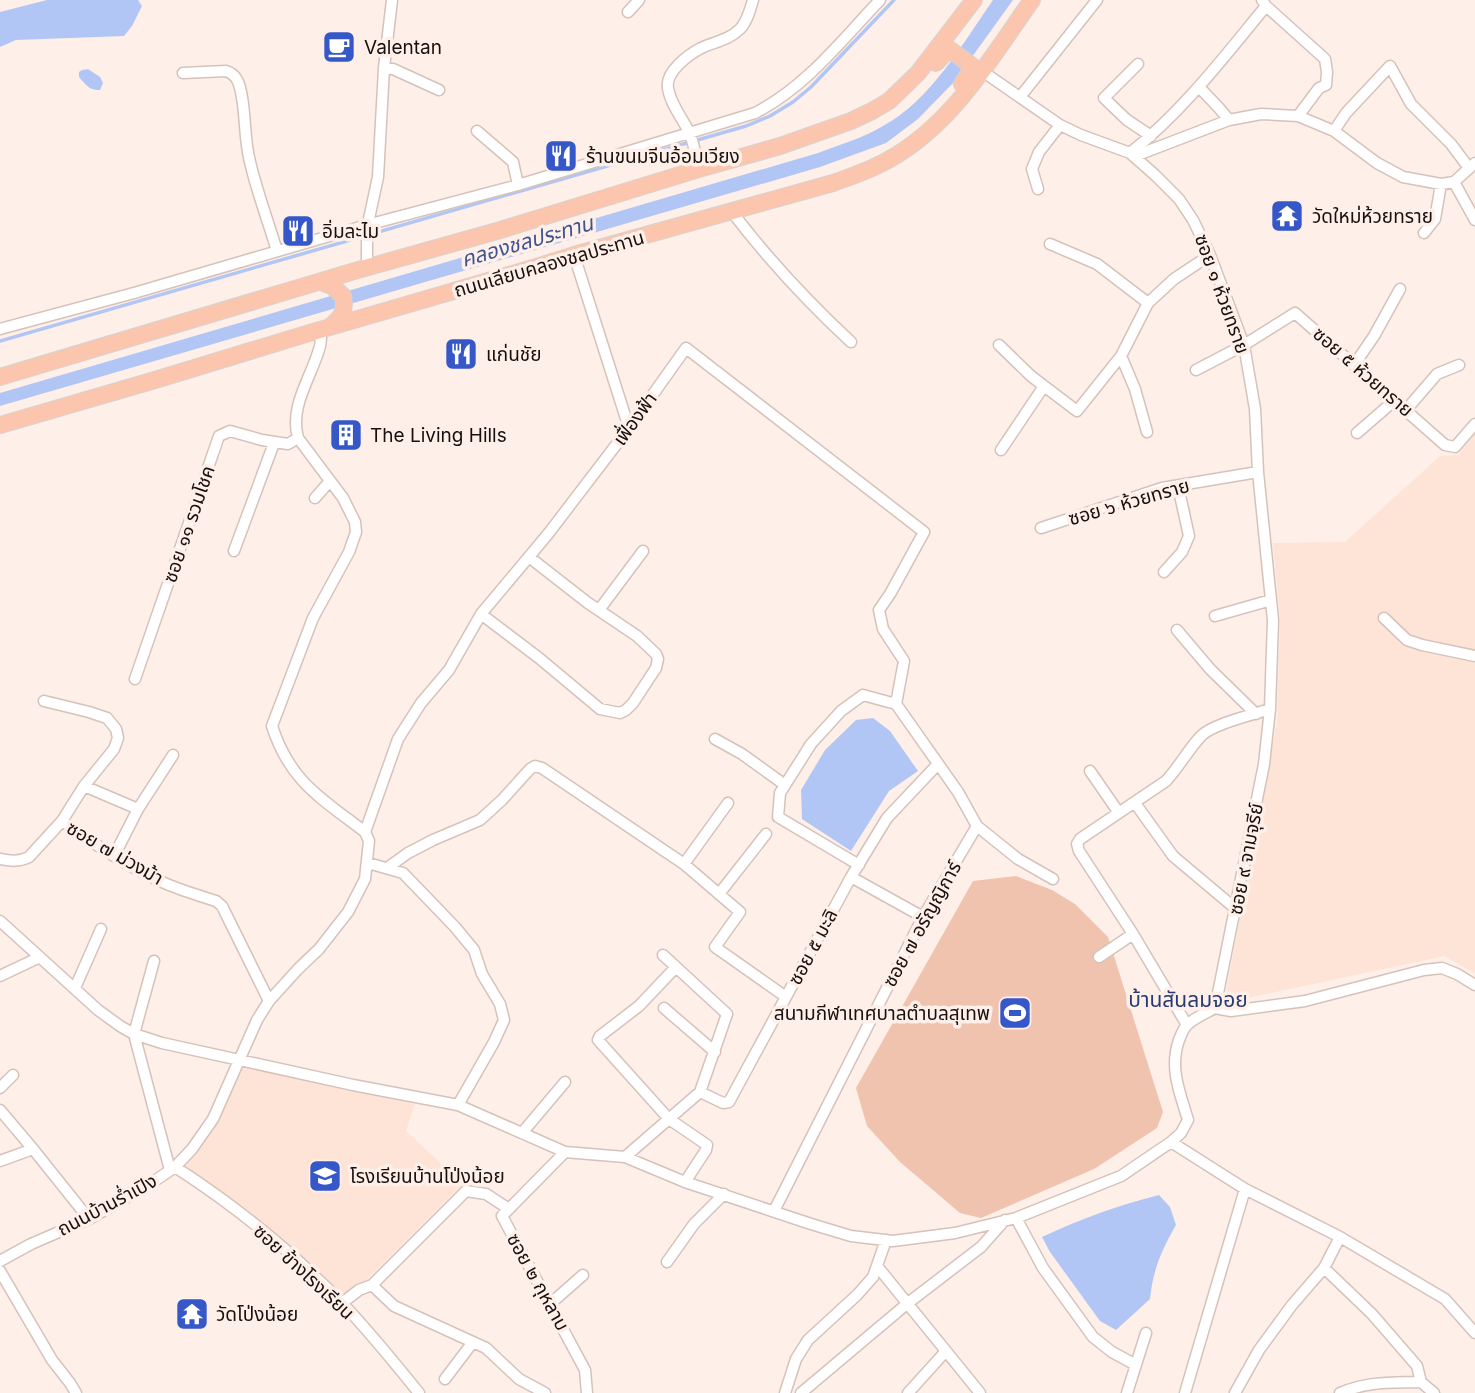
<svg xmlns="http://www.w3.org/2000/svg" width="1475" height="1393" viewBox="0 0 1475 1393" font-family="Inter,'Noto Sans Thai',sans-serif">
<rect width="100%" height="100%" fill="#feefe8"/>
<path fill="#fee3d7" d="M1475,434V973L1444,956L1224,1003L1277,722L1280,619L1273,543L1345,542L1440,456L1458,455Z
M244,1066L415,1104L406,1131L463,1184L346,1300L184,1168L210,1135Z"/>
<path fill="#f0c3af" d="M1016,876L1052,890L1075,904L1108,937L1163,1112L1157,1128L1094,1169L981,1218L960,1213L900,1162L867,1126L856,1088L973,881Z"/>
<path fill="#b2c6f6" d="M47,0H138L142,6L132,26L124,36L16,40L0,47V12Z
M993,0H1013L954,82L918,119L886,143L820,167L0,406V393L818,153C839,145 863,138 883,126C931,100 963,43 993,0Z
M88,69L100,77L103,83L100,90C90,91 85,84 79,77V72L82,70Z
M873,718L890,731L918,771L889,791L851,851L802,819L801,790L825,750L856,720Z
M1159,1195L1170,1207L1176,1225C1161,1251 1153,1270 1150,1299L1116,1330L1100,1321L1050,1252L1042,1237C1080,1219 1119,1205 1159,1195Z"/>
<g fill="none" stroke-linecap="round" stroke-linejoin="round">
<path stroke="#b2c6f6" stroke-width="3.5" d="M0,341L746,126L770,116L793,102L811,87L894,0"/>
<defs>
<path id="street" d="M1266,6L1325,59L1327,72L1326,85L1319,88L1298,116
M628,12L639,0
M1138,64L1104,98L1127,120L1151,136
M384,68L393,69L439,90
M982,71L1060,125L1081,135L1130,153L1155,175L1179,199L1193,220L1210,255L1244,345L1255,409L1258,472L1273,620L1270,709L1264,764L1215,1008
M183,73L226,71C236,74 239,82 241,92C246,115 244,139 250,162C257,192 268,221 277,251
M1199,87L1219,108L1229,120
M1020,97L1097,0
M477,131L513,162L518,185
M1334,131L1346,113L1390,66L1411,104L1451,144L1469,168
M1130,153C1183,111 1224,57 1266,6L1262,0
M1135,156L1229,120L1261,114L1298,116L1334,131L1377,163L1403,177L1441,184L1454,182L1475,163
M699,169C696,157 694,143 689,132C682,118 670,103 668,88C665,72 688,55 701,48C714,42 729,40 740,29C747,22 750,10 753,0
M1454,182L1475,220
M1038,189L1032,169L1039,152L1060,125
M732,212C768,259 808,302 851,342
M1424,233L1435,219L1441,184
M1050,244L1097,264L1148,303
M574,255L629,428
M367,268V228L378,177L384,68L392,0
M0,329L134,293L367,225L518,185L755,113C806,87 841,41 880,0
M999,345L1031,376L1044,386
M1121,356L1135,389L1147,432
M1354,365L1374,336L1400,289
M1196,370L1244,345L1295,313L1445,445L1455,447L1475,424
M1406,410L1437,374L1459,365
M1357,433L1395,400
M1001,450L1044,386L1077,411L1121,356L1148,303L1174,279L1210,255
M315,498L330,481
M1041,528L1162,488L1258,472
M234,551L274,443
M1164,572L1182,552L1189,536L1178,486
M599,610L643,551
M481,614L539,658L600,709L620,713L626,710L633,703L656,668L658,659L656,654L637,636L588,603L529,557
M1215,616L1271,600
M1384,618L1407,640L1422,645L1475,656
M1177,630L1210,669L1256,714
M135,679L219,436L230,431L262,440L288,444L298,438
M715,739L742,754L785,785
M1090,771L1119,813
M84,786L138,809L114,856
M1135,803L1173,856L1236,909
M138,809L173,755
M62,821C95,845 131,869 169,885C184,891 200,896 216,901L222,906L269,1001
M365,832L398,739L421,703L449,670L481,614L548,534L629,428L686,348L924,532L890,594L879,610L883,629L904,661L896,704
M0,859C11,861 19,862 29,857L62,821L84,786L114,749L118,738L116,729L107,718L89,712L44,701
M368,863L403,873L455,927L474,950L482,974L500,1004L504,1020L494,1042L458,1105
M684,864L728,803
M859,865L778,817L780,793L811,744L841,711L863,695L896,704L958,792L977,826L1018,859L1053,879
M387,868L408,853L433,840L480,820L502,800L530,769L535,766L542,768L684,864L740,912L715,947L786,997
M851,877L923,917
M719,894L766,834
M0,921L98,1010L120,1026L134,1034L162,1043L353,1085L458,1105L565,1152L625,1157L685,1182L811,1224L851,1236L893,1241L955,1233L1016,1218L1121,1176L1171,1142L1181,1133L1188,1120C1180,1093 1169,1068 1179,1040C1181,1035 1183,1029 1187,1025C1194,1018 1206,1013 1215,1008L1231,1011L1305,1001L1424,970L1442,968L1457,974L1475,985
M663,955L727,1014L700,1092
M1099,957L1133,934
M154,961L134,1034L170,1170
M676,967L639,1006L600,1036L598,1040L669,1119L707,1145L706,1150L685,1182
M0,976L40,957
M75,988L101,929
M664,1008L715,1052
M1187,1025L1133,934L1079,851L1077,844L1080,839L1166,781C1179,767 1188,750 1201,736C1213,724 1252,715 1270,709
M0,1088L13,1075
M0,1110L33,1149
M522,1133L565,1082
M1171,1142L1245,1189L1340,1237L1445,1299L1475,1333
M565,1152L502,1216L585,1370L587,1393
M625,1157L700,1092L723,1103L729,1102L851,877L887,818L938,764
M0,1161L33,1149L89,1219
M175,1167C234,1205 292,1252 342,1303C369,1331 394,1362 419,1393
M774,1211L923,917L977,826
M1016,1218L1043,1268L1093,1337L1112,1352L1136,1365
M0,1261L31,1244L89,1219L153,1182L175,1167L192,1149L213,1119L257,1020L269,1001L299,968L319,949L348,912L365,879L369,841L365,832C321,798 290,782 272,726L313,618L349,552L356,532L355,522L343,498L298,438C289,405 312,377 320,346C321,341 321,335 322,329
M667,1262L694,1224L724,1194
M877,1266L980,1393
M1324,1268L1372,1314L1417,1366L1421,1382
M0,1271L52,1360L70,1383L76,1393
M372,1285L394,1306L486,1348L519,1379L545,1393
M342,1303L359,1290L372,1285L466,1191L486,1194L509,1209
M550,1304L583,1275
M445,1379L473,1342
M785,1393L796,1359L808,1340L857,1295L873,1277L886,1240
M801,1393L908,1303L981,1247L1005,1220
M908,1393L946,1351
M1127,1393L1146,1333
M1185,1393L1245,1189
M1235,1393L1259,1350L1292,1305L1324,1268L1340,1237
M1340,1393C1369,1381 1390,1383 1421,1382L1434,1393"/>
<path id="primary" d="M936,63L949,49L971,65V70L962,84
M321,282L332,286L343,296C346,311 342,317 330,327
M0,377L358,270L497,231L699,169L780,146L851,121L872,111L889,101L918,73L974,0
M0,425L155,380L306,334L533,268L574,255L833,183C852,176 871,170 888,160C952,125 991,58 1032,0"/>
</defs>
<use href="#street" stroke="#d5c2bb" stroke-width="13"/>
<use href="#primary" stroke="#d5d4d4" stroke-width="18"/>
<use href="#street" stroke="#fff" stroke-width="10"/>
<use href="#primary" stroke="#fcc5ad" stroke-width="16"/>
</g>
<defs>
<symbol id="cafe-square" viewBox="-11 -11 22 22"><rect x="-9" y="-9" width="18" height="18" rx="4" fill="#3557c8" stroke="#feefe8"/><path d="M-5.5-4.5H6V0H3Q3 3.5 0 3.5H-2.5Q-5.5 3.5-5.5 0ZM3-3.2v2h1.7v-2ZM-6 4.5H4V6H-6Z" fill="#fff"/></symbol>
<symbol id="restaurant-square" viewBox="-11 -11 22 22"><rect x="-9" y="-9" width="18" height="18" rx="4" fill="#3557c8" stroke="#feefe8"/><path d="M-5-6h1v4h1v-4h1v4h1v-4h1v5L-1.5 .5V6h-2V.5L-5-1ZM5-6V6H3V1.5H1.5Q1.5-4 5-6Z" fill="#fff"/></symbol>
<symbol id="temple-square" viewBox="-11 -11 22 22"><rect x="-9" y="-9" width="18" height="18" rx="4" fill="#3557c8" stroke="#feefe8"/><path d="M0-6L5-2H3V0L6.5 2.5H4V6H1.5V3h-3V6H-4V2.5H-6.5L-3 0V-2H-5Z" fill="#fff"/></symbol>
<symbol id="building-square" viewBox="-11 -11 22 22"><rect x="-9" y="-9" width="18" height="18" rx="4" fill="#3557c8" stroke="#feefe8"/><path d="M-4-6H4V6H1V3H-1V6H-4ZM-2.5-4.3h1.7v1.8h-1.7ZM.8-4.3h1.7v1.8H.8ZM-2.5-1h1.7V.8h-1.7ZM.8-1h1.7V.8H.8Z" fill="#fff"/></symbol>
<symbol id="stadium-square" viewBox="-11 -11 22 22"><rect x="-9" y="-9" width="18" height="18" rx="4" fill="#3557c8" stroke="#feefe8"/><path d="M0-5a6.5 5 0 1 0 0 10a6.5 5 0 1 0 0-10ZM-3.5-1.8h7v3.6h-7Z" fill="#fff"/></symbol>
<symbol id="school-square" viewBox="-11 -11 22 22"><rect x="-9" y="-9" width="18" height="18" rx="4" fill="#3557c8" stroke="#feefe8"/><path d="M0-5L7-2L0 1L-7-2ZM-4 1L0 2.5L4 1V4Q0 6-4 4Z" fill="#fff"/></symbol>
</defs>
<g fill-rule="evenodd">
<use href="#cafe-square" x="320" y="28" width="38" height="38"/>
<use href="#restaurant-square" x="542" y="137" width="38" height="38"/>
<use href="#temple-square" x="1268" y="197" width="38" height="38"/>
<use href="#restaurant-square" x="279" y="212" width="38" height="38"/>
<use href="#restaurant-square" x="442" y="335" width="38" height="38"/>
<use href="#building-square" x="327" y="416" width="38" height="38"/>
<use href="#stadium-square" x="996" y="994" width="38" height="38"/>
<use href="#school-square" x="306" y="1157" width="38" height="38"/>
<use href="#temple-square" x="173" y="1295" width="38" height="38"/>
</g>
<g text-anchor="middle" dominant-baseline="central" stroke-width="7" stroke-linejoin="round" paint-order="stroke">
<g font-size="19" fill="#17100e" stroke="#feefe8" text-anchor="start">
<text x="364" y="47">Valentan</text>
<text x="586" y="156">ร้านขนมจีนอ้อมเวียง</text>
<text x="1312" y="216">วัดใหม่ห้วยทราย</text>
<text x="322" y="231">อิ่มละไม</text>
<text x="486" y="354">แก่นชัย</text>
<text x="370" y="435">The Living Hills</text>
<text x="990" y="1013" text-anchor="end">สนามกีฬาเทศบาลตำบลสุเทพ</text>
<text x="350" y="1176">โรงเรียนบ้านโป่งน้อย</text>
<text x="216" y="1314">วัดโป่งน้อย</text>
</g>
<g font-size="19" fill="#17100e" stroke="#feefe8">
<text transform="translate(549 264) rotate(-16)">ถนนเลียบคลองชลประทาน</text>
<text transform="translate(1222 294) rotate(70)">ซอย ๑ ห้วยทราย</text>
<text transform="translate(1363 372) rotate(41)">ซอย ๕ ห้วยทราย</text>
<text transform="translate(635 419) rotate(-54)">เฟื่องฟ้า</text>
<text transform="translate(1129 502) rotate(-16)">ซอย ๖ ห้วยทราย</text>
<text transform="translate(189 524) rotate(-71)">ซอย ๑๑ รวมโชค</text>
<text transform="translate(115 853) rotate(30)">ซอย ๗ ม่วงม้า</text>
<text transform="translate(1246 859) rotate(-79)">ซอย ๙ จามจุรีย์</text>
<text transform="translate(922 924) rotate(-61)">ซอย ๗ อรัญญิการ์</text>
<text transform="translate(813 947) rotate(-62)">ซอย ๕ มะลิ</text>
<text transform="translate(107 1205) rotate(-28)">ถนนบ้านร่ำเปิง</text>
<text transform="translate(304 1272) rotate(43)">ซอย ข้างโรงเรียน</text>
<text transform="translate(538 1282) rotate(61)">ซอย ๒ กุหลาบ</text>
</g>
<g font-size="21" font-style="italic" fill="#3d5490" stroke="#feefe8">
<text transform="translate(527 241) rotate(-16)">คลองชลประทาน</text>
</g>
<g font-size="21" fill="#273b74" stroke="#feefe8">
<text x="1188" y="999">บ้านสันลมจอย</text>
</g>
</g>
</svg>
